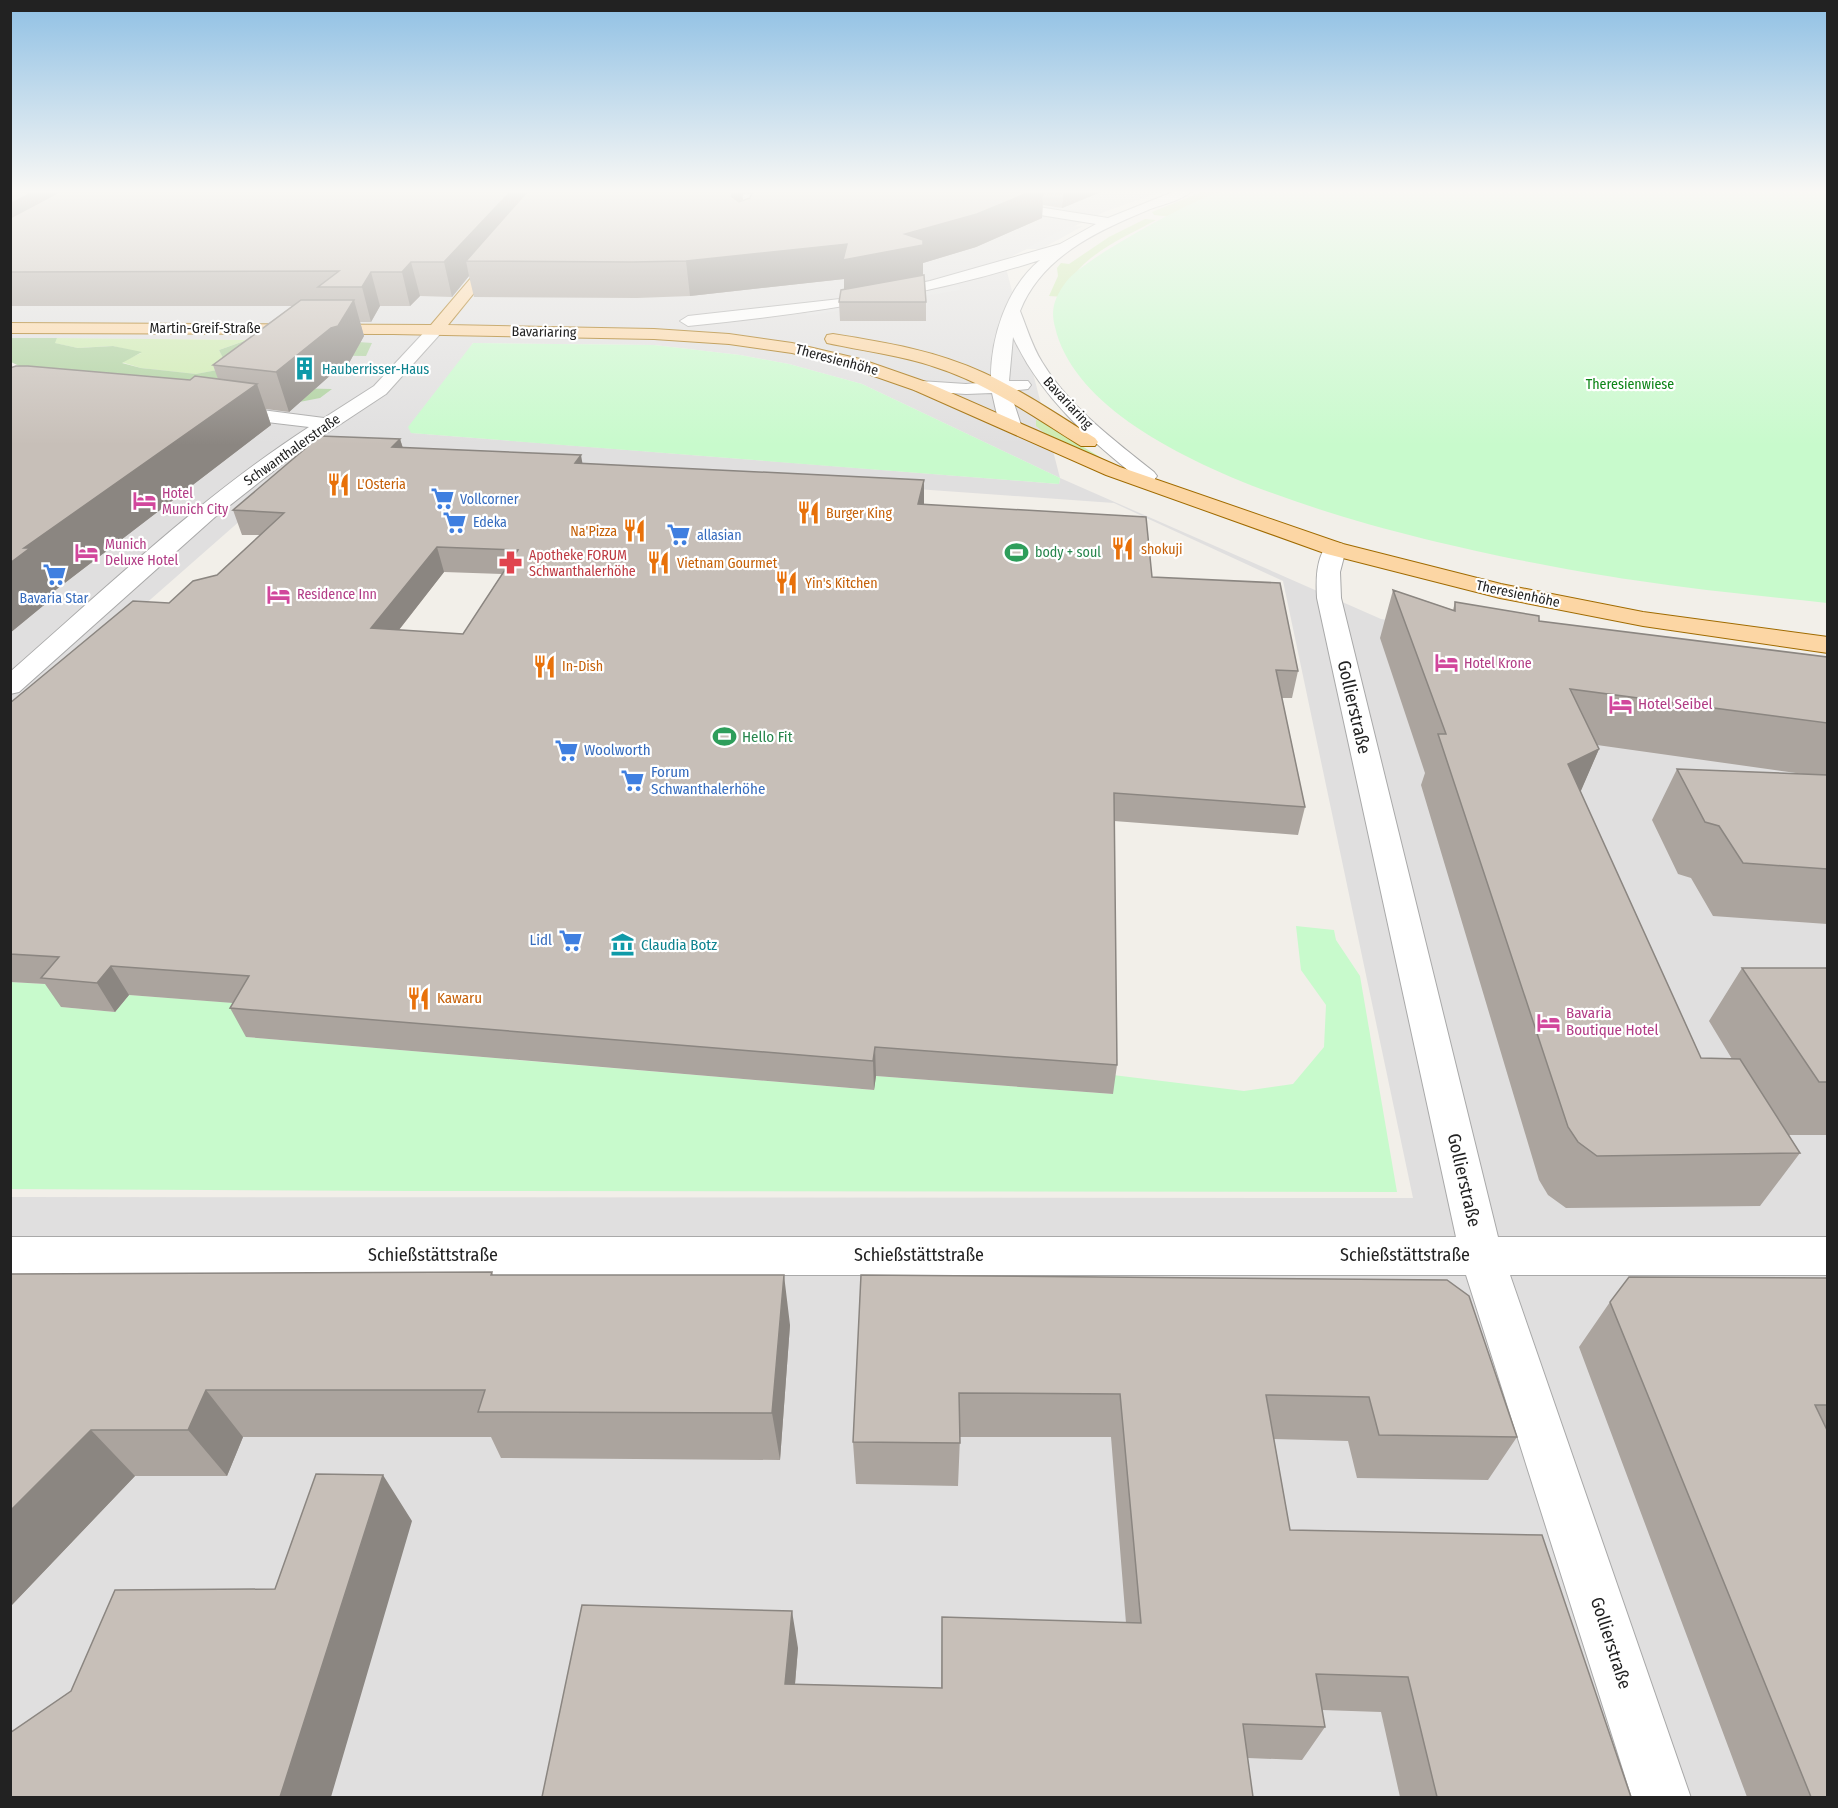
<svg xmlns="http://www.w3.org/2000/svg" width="1838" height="1808" viewBox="0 0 1838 1808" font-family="'Fira Sans Condensed',sans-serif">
<rect width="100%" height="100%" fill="#f2efe9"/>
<path fill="#e0dfdf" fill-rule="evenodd" d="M117,192H1160L1104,212L1004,260L1060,478L1381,619L1827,679V1797H11V1197L1413,1198L1283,581L1114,503L324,447L11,722V401L268,340L11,338L10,255ZM473,343L654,345L740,355L789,364L862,384L1060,478L1059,484L412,433Z"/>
<path fill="#cdebb0" d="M1202,192H1285L1182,218L1154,215L1152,212Z
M1145,219L1156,220C1129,235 1093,250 1074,275C1070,281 1067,290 1064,297L1049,296L1058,276L1057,268L1061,263L1069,264L1109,237Z
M57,338L247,340L219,350L228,368L196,374L141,368L121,362L141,353L113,346L78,348L54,343Z
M1036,420L1041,421L1108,462H1103L1046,434L1036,426Z"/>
<path fill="#add19e" d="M10,338H57L55,343L78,348L113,346L142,352L122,363L141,368L196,374L228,368L219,350L247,340L317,339L372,343L366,356L286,355L248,387L332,389L320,398L289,404L46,379L11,362Z"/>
<path fill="#c8facc" d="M1219,192H1827V603C1763,596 1698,590 1633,580C1495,559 1091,485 1055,327C1050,309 1055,297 1066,282C1084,258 1189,202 1219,192Z
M473,343L654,345L740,355L789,364L862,384L1060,478L1059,484L411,433L408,427Z
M1296,926L1334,930L1336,940L1360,976L1397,1192L410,1191L11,1189L10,982L78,986L61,1007L115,1012L129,995L264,1005L246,1037L873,1090L876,1076L1113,1094V1075L1244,1091L1293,1084L1324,1047L1326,1005L1301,970Z"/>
<path fill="#e2e2e2" d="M1083,226L1041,249H1025L1068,227Z
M959,285L960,290L806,316L807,310Z"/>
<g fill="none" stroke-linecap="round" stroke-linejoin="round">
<defs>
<path id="minor" d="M967,192H979L982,198L1108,218L1173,192H1190C1181,201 1160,205 1148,210C1097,231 1041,257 1020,311C1027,328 1032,346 1042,362C1069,407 1114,440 1154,472L1157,476L1154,480L1147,482L1140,480C1089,439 1041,398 1013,337L1009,381H1028L1031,385L1028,389L1010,391L1021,425L1018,429H1004L997,415L992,393L966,394L920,391L914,390L911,386L914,382L920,381L966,384L991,382C990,339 1006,288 1040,260C925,297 808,314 688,326L680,321L688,316L840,299L930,281L1060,244L1096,224L978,205L969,201Z
M435,325L443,330L441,333L386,394L295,454L215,517L19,692L10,694V672C107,587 201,497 309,427L224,417L217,415L215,411L217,407L224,405L324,418L374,386L429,327Z
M1335,542L1343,544L1346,549L1340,572L1341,598L1498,1237H1828V1275H1510L1691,1798H1632L1466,1275H10V1237H1456L1317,598C1316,579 1316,560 1327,544Z"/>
<path id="major" d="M544,192H556L448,325L654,329L729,334L792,343L860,359L926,382L1120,467L1343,544L1501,584L1643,612L1828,637V653L1643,626L1500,598L1327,554L1106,475L914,390L848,367L792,353L729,344L654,339L393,334L10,333V323L431,325Z
M833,334C884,342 937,351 984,373C1023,391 1058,415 1095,438L1098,442L1095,446H1081C1034,417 989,384 935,367C900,355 863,351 827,343L825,339L827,335Z"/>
</defs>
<use href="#minor" stroke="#a9a9a9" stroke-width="2"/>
<use href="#major" stroke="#a06b00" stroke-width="2"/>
<use href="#minor" fill="#fff" fill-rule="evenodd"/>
<use href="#major" fill="#fcd6a4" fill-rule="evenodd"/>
</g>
<path fill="#aba49e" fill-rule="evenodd" d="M10,192H1101L1062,208L1043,205L1042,218L976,247L923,263V275L926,302V321H840L839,302L844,290V279L690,296L637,298L474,297L469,276L452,297L420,296L410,306H380L371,322H360L364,336L349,363L342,365L289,412L266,409L271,425L53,592L55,596L10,633V368L190,380L218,379L213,365L292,306H10ZM743,194H751L750,198L743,201Z
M400,439L403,448L583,463L924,504L1152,577L1298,671L1292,698H1282L1305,807L1298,835L1114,821L1117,1065L1113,1094L876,1076L874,1090L246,1037L230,1008L233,1003L129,995L115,1012L61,1007L45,984L10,982V703L169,603L217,575L260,535H242L233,510ZM444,572L502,574L463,634L399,630Z
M1393,590L1453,610L1455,602L1539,621L1827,657V924L1713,916L1691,878L1678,874L1652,820L1677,769L1803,774L1597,745L1599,749L1580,792L1701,1058L1732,1059L1709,1021L1742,968H1827V1135H1789L1800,1153L1760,1206L1566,1208L1548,1195L1539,1180L1421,785L1425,773L1380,638Z
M492,1272L493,1275L790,1325L780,1460L501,1458L491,1437H243L227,1476H135L10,1607V1274Z
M861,1275L1447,1280L1517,1437L1488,1480L1357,1478L1348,1441L1274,1439L1290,1530L1631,1797H1400L1381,1712L1322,1710L1325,1727L1302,1760L1248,1758L542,1797L798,1648L795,1684L941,1688L942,1617L1126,1623L1111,1437H960L958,1486L856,1484L853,1442Z
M1827,1278V1797H1747L1579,1347L1610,1302Z"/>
<path fill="#8b8681" d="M33,192H98L10,243V204Z
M510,192H527L529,206L466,261L469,276L452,297L444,262Z
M733,192H742L744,206L731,196Z
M1030,192H1043L1042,218L976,247L923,263V280L844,296V279L690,296L686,261Z
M1064,192H1101L1062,208Z
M411,262L420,296L410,306L402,272Z
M371,272L380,306L371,322L362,287Z
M354,300L364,336L349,363L342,365L289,412L276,372Z
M257,384L271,425L53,592L55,596L10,633V563L24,548Z
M400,439L407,462L392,447Z
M581,455L585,478L575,463Z
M924,480V504L918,528V504Z
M437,547L444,572L380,654L371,628Z
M1599,749L1577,800L1568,764Z
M111,966L129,995L115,1012L97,983Z
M875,1047L876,1076L874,1090L873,1061Z
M784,1275L790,1325L780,1460L772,1413Z
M206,1390L243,1437L227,1476L188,1430Z
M91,1430L135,1476L10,1607V1511Z
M383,1475L412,1521L331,1797H280Z
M792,1611L798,1648L792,1719L785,1684Z"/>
<path fill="#c7bfb8" stroke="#8b8681" stroke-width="1.5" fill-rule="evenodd" d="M10,192H33L10,204Z
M59,192H510L444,262H411L402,272H371L362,287H318L339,271L10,272V218Z
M527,192H733L731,196L739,202L750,198L752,192H1030L977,214L905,234L923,240V245L843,260L847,244L686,261L632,262L466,261Z
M924,275L926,302H839L841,290Z
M301,300H354L338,326L331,328L276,372L213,365Z
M16,366H28L190,380L195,376L257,384L24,548H30L10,563V368Z
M320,436L400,439L392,447L581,455L575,463L924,480L918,504L1146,517L1152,577L1280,583L1298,671L1276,670L1305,807L1114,793L1117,1065L875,1047L873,1061L230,1008L249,976L111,966L97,983L41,978L59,957L10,954V703L133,601L169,603L193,581L217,575L284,513L233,510ZM437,547L518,550L463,634L371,628Z
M1393,590L1455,611V602L1539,616V621L1827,657V723L1570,689L1599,749L1568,764L1701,1058L1740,1059L1800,1153L1597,1156L1578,1142L1568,1127L1438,734H1446Z
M1677,769L1827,775V869L1743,863L1719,826L1705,822Z
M1742,968H1827V1082H1819Z
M492,1272L491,1275H784L772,1413L478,1412L485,1390H206L188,1430H91L10,1511V1274Z
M861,1275L1447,1280L1469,1296L1517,1437L1379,1435L1369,1397L1266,1395L1290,1530L1542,1535L1631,1797H1437L1408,1677L1316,1674L1325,1727L1243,1724L1253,1797H542L582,1605L792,1611L785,1684L942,1688V1617L1141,1623L1120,1394L959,1393L960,1443L853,1442Z
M1629,1277L1827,1278V1405H1815L1827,1430V1797H1811L1610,1302Z
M316,1474L383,1475L280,1797H10V1733L71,1691L115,1590L275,1589Z"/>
<linearGradient id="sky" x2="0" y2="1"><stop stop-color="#8fc0e4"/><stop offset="0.43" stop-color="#f9f8f5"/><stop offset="1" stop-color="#f9f8f5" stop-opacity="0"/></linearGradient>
<rect width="1838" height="445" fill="url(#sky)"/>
<defs>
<symbol id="building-bare" viewBox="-9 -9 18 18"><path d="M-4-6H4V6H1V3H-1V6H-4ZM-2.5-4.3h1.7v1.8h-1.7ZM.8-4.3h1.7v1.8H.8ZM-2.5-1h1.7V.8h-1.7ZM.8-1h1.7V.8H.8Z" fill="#0f9aa8" stroke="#fff" stroke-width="2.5" paint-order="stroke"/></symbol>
<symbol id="restaurant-bare" viewBox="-9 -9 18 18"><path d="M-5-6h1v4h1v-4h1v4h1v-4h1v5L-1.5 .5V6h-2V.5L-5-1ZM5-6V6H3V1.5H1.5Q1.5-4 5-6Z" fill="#e8710a" stroke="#fff" stroke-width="2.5" paint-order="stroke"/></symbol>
<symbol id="supermarket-bare" viewBox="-9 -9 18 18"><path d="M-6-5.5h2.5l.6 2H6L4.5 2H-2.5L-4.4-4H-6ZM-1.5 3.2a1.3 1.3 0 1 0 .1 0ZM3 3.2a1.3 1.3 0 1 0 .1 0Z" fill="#3f7fe0" stroke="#fff" stroke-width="2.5" paint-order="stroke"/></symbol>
<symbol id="hotel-bare" viewBox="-9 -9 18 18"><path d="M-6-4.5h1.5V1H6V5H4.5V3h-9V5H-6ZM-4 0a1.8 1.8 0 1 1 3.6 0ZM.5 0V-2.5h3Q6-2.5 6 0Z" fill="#d1479c" stroke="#fff" stroke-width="2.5" paint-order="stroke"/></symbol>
<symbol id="stadium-bare" viewBox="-9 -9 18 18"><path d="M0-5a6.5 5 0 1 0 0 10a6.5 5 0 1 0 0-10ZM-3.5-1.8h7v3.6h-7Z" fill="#2e9e5b" stroke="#fff" stroke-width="2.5" paint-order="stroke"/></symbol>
<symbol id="pharmacy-bare" viewBox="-9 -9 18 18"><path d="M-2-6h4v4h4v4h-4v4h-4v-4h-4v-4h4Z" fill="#e0444e" stroke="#fff" stroke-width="2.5" paint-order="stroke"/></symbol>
<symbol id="museum-bare" viewBox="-9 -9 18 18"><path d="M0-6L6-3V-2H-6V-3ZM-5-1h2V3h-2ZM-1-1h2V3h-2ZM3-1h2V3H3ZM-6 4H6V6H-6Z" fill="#0f9aa8" stroke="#fff" stroke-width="2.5" paint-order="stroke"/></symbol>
</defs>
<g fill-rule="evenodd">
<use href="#building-bare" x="288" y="352" width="33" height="33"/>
<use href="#restaurant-bare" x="322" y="468" width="33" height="33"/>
<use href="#supermarket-bare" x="426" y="482" width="33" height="33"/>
<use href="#hotel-bare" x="128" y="484" width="33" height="33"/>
<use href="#restaurant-bare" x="792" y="496" width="33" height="33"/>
<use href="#supermarket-bare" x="438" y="506" width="33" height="33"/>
<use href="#restaurant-bare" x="618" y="514" width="33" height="33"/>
<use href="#supermarket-bare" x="662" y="518" width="33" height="33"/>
<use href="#restaurant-bare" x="1106" y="532" width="33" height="33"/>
<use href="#hotel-bare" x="70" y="536" width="33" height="33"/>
<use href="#stadium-bare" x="1000" y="536" width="33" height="33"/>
<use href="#pharmacy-bare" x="494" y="546" width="33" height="33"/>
<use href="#restaurant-bare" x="642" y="546" width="33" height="33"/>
<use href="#supermarket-bare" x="38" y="558" width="33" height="33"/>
<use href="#restaurant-bare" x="770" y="566" width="33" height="33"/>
<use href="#hotel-bare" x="262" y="578" width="33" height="33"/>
<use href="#hotel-bare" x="1430" y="646" width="33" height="33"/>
<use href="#restaurant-bare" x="528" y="650" width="33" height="33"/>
<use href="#hotel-bare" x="1604" y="688" width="33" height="33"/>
<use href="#stadium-bare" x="708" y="720" width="33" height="33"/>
<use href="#supermarket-bare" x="550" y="734" width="33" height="33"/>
<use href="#supermarket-bare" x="616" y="764" width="33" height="33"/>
<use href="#supermarket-bare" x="554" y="924" width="33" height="33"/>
<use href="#museum-bare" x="606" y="928" width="33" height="33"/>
<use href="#restaurant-bare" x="402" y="982" width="33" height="33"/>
<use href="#hotel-bare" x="1532" y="1006" width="33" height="33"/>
</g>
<g text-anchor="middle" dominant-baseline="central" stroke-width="4.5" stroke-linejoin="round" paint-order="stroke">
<g font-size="14" fill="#222" stroke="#fff">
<text x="205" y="328">Martin-Greif-Straße</text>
<text transform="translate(544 332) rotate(1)">Bavariaring</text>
<text transform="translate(837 360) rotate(15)">Theresienhöhe</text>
<text transform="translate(1068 403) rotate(47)">Bavariaring</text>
<text transform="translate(292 450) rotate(-35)">Schwanthalerstraße</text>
<text transform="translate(1518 594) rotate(12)">Theresienhöhe</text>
</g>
<g font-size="14" fill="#0d838f" stroke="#fff" text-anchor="start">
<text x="322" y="369">Hauberrisser-Haus</text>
</g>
<g font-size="14" fill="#0c8416" stroke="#fff">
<text x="1630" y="384">Theresienwiese</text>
</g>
<g font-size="14" fill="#c56008" stroke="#fff" text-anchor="start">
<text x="357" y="484">L'Osteria</text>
<text x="826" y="513">Burger King</text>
<text x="617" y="531" text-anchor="end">Na'Pizza</text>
<text x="1141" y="549">shokuji</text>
<text x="677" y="563">Vietnam Gourmet</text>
<text x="805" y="583">Yin's Kitchen</text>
<text x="562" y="666">In-Dish</text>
</g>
<g font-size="14" fill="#b23c85" stroke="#fff" text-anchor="start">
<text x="162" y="493">Hotel<tspan x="162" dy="16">Munich City</tspan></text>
<text x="105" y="544">Munich<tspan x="105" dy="16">Deluxe Hotel</tspan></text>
<text x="297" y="594">Residence Inn</text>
<text x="1464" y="663">Hotel Krone</text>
</g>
<g font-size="14" fill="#366cbe" stroke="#fff" text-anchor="start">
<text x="460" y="499">Vollcorner</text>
<text x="473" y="522">Edeka</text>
<text x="697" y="535">allasian</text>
<text x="54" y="598" text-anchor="middle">Bavaria Star</text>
</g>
<g font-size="14" fill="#27864d" stroke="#fff" text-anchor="start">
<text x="1035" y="552">body + soul</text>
</g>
<g font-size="14" fill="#be3a42" stroke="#fff" text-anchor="start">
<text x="529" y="555">Apotheke FORUM<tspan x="529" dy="16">Schwanthalerhöhe</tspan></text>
</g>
<g font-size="15" fill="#b23c85" stroke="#fff" text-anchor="start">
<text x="1638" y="704">Hotel Seibel</text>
<text x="1566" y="1013">Bavaria<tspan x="1566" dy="17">Boutique Hotel</tspan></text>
</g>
<g font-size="15" fill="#27864d" stroke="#fff" text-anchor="start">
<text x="742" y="737">Hello Fit</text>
</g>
<g font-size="15" fill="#366cbe" stroke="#fff" text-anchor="start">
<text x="584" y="750">Woolworth</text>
<text x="651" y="772">Forum<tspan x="651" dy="17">Schwanthalerhöhe</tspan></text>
<text x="552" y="940" text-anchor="end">Lidl</text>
</g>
<g font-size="15" fill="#0d838f" stroke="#fff" text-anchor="start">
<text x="641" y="945">Claudia Botz</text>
</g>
<g font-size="15" fill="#c56008" stroke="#fff" text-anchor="start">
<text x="437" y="998">Kawaru</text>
</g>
<g font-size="18" fill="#222" stroke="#fff">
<text transform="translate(1354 707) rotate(77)">Gollierstraße</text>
<text transform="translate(1464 1180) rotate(77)">Gollierstraße</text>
<text x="433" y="1255">Schießstättstraße</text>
<text x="919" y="1255">Schießstättstraße</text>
<text x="1405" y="1255">Schießstättstraße</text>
<text transform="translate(1611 1643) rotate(72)">Gollierstraße</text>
</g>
</g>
<rect width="1838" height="1808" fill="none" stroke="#222222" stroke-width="24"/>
</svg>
